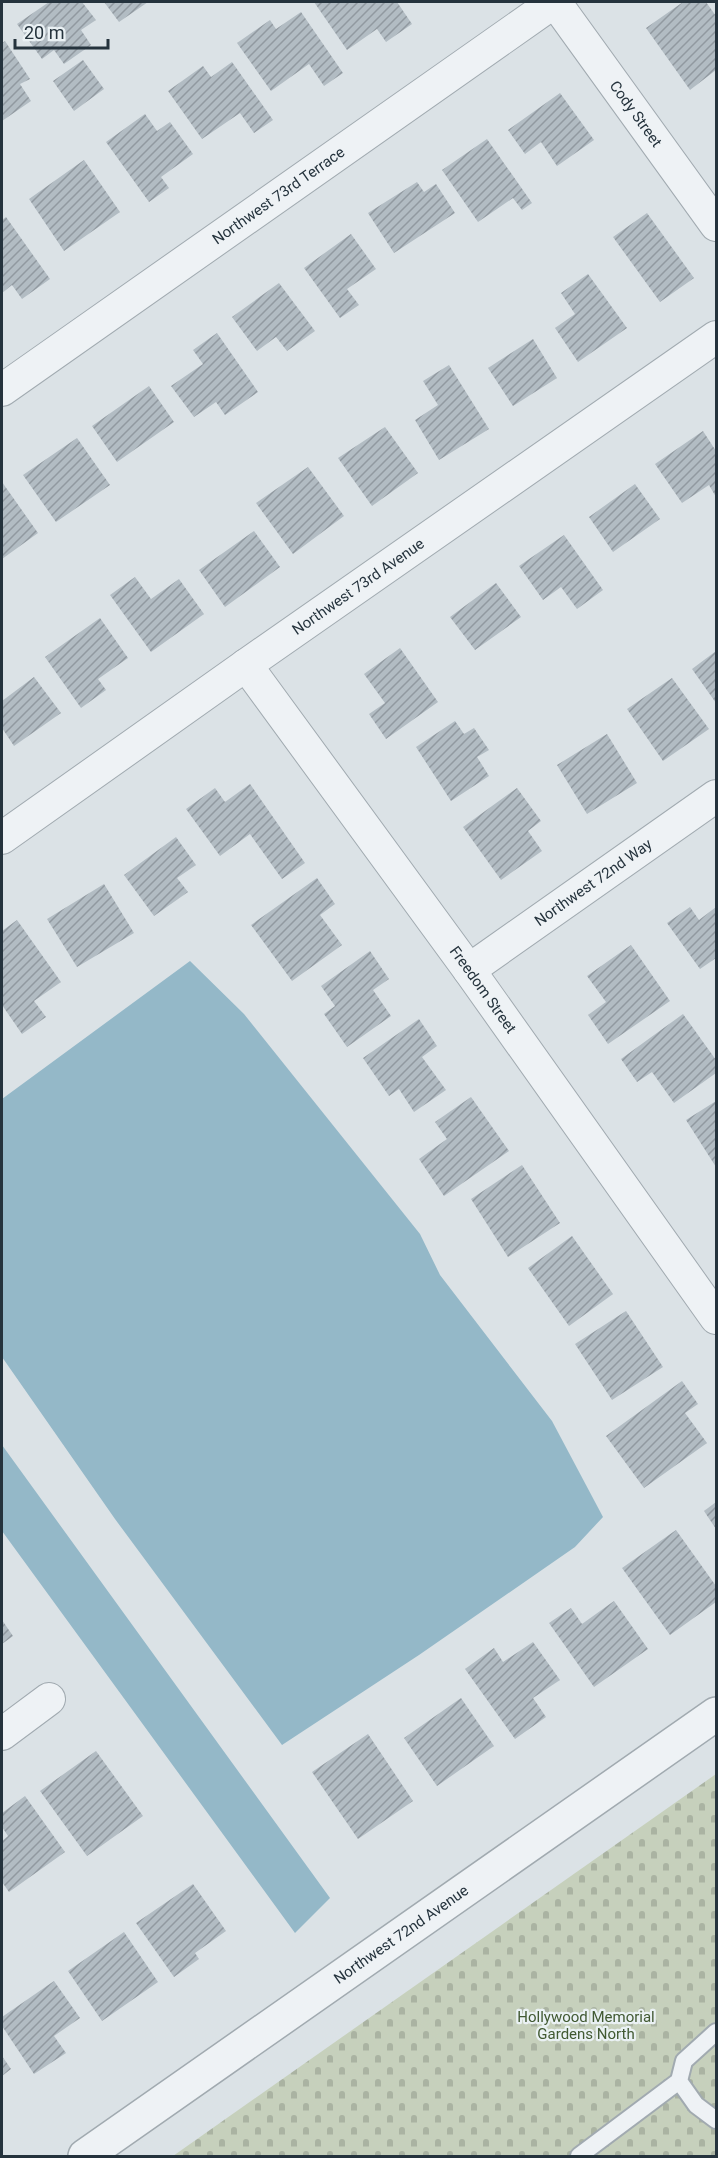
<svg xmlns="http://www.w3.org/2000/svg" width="718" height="2158" viewBox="0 0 718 2158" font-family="Roboto,sans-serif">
<defs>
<pattern id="cemetery-stones" width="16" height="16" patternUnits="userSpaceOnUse" patternTransform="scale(1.5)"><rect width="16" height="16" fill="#c6d0bc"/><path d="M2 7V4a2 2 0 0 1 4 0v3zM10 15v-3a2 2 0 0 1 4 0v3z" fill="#aab3a2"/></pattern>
<pattern id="building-hatch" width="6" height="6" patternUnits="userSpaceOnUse" patternTransform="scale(1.5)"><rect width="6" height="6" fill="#b2bcc3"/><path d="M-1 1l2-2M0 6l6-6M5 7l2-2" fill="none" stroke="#9199a0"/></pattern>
</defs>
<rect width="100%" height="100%" fill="#dbe2e6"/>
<path fill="url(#cemetery-stones)" d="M716,1774V2156H173Z"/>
<path fill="#94b8c8" d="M190,961L244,1014L420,1234L440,1275L552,1421L603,1517L575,1547L419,1655L282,1745L115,1519L2,1357V1099Z
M2,1445L330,1898L295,1933L2,1531Z"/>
<path fill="url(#building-hatch)" d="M49,2H82L96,20L81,30L91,45L64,64L54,50L42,59L17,24Z
M104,2H148L119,22Z
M314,2H397L412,24L386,42L377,29L347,50Z
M683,2H706L716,16V70L690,90L646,28Z
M301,12L343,73L324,86L309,64L271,91L237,43L270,20L276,29Z
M5,41L30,79L20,84L31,101L2,121V43Z
M83,60L104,89L74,111L53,81Z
M232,62L273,120L254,133L240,113L202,139L168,91L203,66L211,77Z
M560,93L594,140L557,166L541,142L525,154L508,130Z
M145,114L157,131L170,122L193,154L161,177L169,188L149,202L106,142Z
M487,139L532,203L522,210L513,198L478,222L442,170Z
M84,160L120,212L64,251L29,199Z
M417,182L424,192L436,184L455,213L394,253L368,213Z
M647,213L694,278L660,302L613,237Z
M6,217L50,279L22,299L12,285L2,293V220Z
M351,234L376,269L347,289L359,305L340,318L304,268Z
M588,274L627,328L578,362L555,328L575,314L561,293Z
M279,283L315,331L287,351L276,337L257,351L232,317Z
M217,333L258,392L225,415L216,402L194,417L171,386L203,364L193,350Z
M533,339L557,378L513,406L488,368Z
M449,365L489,429L439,460L415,420L438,405L423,381Z
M149,386L174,422L117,462L92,426Z
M385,427L418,473L372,506L338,458Z
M703,431L716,451V497L709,485L682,503L655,464Z
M77,438L110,485L56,522L23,475Z
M308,467L344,516L293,554L256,503Z
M2,482L38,533L2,559Z
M635,484L660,519L613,552L589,517Z
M254,531L280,567L225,607L199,570Z
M564,535L603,590L577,609L561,587L543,600L519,566Z
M135,577L151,599L179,579L204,614L151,652L110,595Z
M496,583L521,617L475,650L450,617Z
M100,618L128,658L98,679L106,690L81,708L45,657Z
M400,648L438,702L386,739L369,714L385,703L364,674Z
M716,651V703L692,669Z
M34,677L61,713L14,746L2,728V701Z
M672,678L709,729L663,761L627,709Z
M455,721L464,734L474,728L489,750L477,757L489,776L451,801L416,747Z
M607,734L637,783L587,814L557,765Z
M250,784L305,863L282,879L250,834L220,856L186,809L215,788L225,802Z
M517,788L541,821L528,831L542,851L501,880L463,827Z
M176,837L196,865L177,878L188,892L154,916L124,875Z
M317,878L335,904L320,915L342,945L292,981L251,925Z
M104,884L134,933L77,967L47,919Z
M690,907L699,920L716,907V958L700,969L667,923Z
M17,920L61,982L34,1001L46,1017L22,1034L2,1005V931Z
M631,945L670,1001L608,1044L588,1015L606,1002L587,976Z
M370,951L389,979L373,990L391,1016L347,1047L324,1014L335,1006L321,986Z
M683,1014L716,1060V1073L674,1103L652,1072L637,1082L621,1059Z
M419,1019L437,1046L422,1057L446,1090L414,1112L399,1089L389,1096L363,1058Z
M471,1097L509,1151L444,1196L419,1159L447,1139L435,1122Z
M716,1101V1167L686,1120Z
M522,1165L560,1223L508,1257L471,1199Z
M572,1236L613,1294L569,1326L528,1268Z
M626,1311L663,1367L612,1400L575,1344Z
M682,1381L698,1404L685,1413L707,1443L644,1488L606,1436Z
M716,1502V1529L704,1511Z
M676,1530L716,1586V1602L670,1635L622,1568Z
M614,1601L648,1649L594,1687L549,1623L571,1608L582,1624Z
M2,1620L13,1636L2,1644Z
M533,1642L560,1680L533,1698L546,1717L515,1739L465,1669L494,1648L503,1662Z
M461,1698L494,1746L437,1786L404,1738Z
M368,1734L413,1801L358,1839L312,1772Z
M96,1751L143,1816L87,1856L40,1791Z
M25,1796L65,1852L9,1892L2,1882V1841L8,1836L2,1827V1813Z
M193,1884L226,1931L195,1953L199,1959L174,1977L136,1923Z
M124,1932L158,1982L102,2021L68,1971Z
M54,1981L80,2018L54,2036L66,2053L34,2074L2,2026V2017Z
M2,2056L11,2069L2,2076Z"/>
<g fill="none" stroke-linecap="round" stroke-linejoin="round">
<defs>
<path id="service" d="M679,2081L696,2105L716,2120
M579,2156L679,2081L684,2061L716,2032"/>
<g id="minor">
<path id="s1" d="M555,2L716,225"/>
<path id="s2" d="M2,390L554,2"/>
<path id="s3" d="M246,665L469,970L716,1318"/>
<path id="s4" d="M2,838L246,665L716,337"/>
<path id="s5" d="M469,970L716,796"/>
<path d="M2,1734L49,1699"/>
</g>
<g id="tertiary">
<path id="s6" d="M85,2156L716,1714"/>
</g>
</defs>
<use href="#service" stroke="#a1aab0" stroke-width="20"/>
<use href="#minor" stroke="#a1aab0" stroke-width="34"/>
<use href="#tertiary" stroke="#a1aab0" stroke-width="36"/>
<use href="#service" stroke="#eef2f5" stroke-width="16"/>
<use href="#minor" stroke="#eef2f5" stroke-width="32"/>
<use href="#tertiary" stroke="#eef2f5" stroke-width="33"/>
</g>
<g text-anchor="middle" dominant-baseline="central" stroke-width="4.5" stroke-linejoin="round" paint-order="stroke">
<g font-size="15" fill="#25333d" stroke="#eaf1f4">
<text stroke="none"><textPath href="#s1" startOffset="138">Cody Street</textPath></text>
<text stroke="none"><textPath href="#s2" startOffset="338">Northwest 73rd Terrace</textPath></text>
<text stroke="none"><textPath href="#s4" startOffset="436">Northwest 73rd Avenue</textPath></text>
<text stroke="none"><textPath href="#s5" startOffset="152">Northwest 72nd Way</textPath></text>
<text stroke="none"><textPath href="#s3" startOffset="402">Freedom Street</textPath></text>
<text stroke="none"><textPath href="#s6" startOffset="386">Northwest 72nd Avenue</textPath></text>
</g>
<g font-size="15" fill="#415932" stroke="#eaf1f4">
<text x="586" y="2017">Hollywood Memorial<tspan x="586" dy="17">Gardens North</tspan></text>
</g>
</g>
<rect width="718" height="2158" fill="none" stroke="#25333d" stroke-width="6"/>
<path d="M15 39v9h93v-9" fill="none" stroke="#25333d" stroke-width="3"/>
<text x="24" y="39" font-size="18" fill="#25333d" stroke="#eaf1f4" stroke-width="4.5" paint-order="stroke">20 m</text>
</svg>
